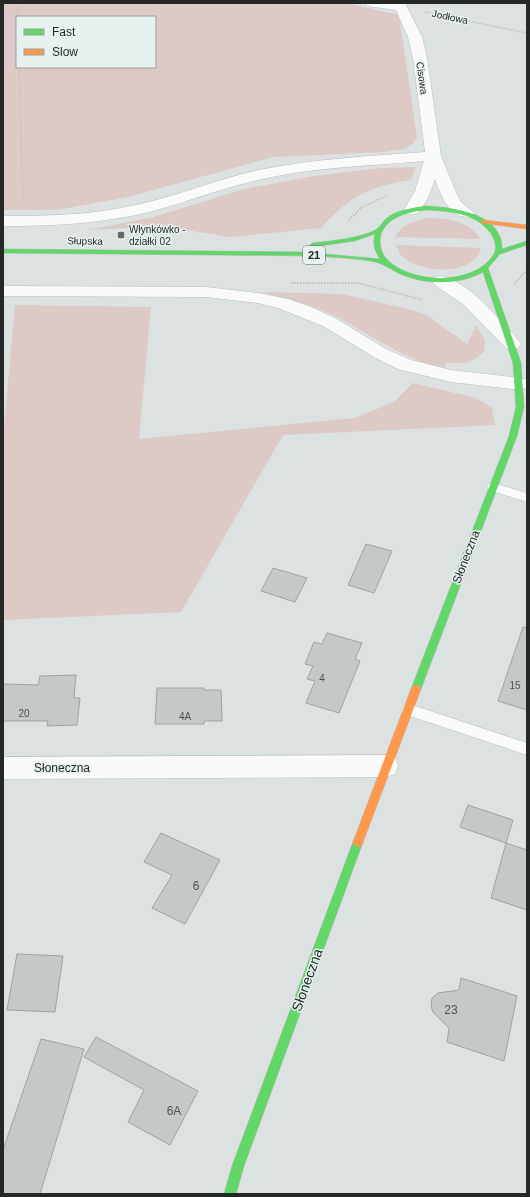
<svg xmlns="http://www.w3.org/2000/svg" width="530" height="1197" viewBox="0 0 530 1197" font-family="Helvetica,sans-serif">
<rect width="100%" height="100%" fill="#dce1e1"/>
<path fill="#ddc9c6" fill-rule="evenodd" d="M3,3H346L399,15L417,138L413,143L404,149L385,152L273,157L128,197L57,210H3ZM17,17H155V67H17Z
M416,167L411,180C370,186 349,196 321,228L230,237L180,229L151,227L87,230L154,217L244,189L314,176L382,168Z
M427,218C446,218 470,221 480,239L395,237C402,224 414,221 427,218Z
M396,245L481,248C475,277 416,274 400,254C399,252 398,248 396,245Z
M260,292L342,294L412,310L426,315L467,344L476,325L485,340L484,352L477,358L465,363H446L445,367C436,365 427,364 419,361C391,350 367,333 341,319C316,306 288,298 260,292Z
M15,305L151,307L139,439L355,418L394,402L413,383L476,398L492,408L495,425L283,435L181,612L3,620V439Z"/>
<path fill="#c4c8c8" stroke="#9ea3a2" d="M366,544L392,551L374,593L348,585Z
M273,568L307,578L295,602L261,591Z
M523,627L527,628V710L498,701Z
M327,633L362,643L355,659L360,661L339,713L306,703L315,681L307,679L313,666L305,664L314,642L322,644Z
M76,675L74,698H80L77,725L47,726L48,721H3V684L38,685L40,676Z
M157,688H204V690H221L222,721H204V724H155Z
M468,805L513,820L506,843L460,827Z
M161,833L220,860L185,924L152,908L172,875L144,862Z
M506,843L527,850V910L491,898Z
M17,954L63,956L55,1012L7,1010Z
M461,978L517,996L504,1061L447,1042L449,1028L433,1012L431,1006L432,998L438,993L459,990Z
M96,1037L198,1091L170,1145L128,1122L144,1090L84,1057Z
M41,1039L84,1049L40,1194H3V1150Z"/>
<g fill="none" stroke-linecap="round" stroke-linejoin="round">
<defs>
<path id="lane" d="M493,483L527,493V502L489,490L487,487L489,484Z
M409,704L527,743V755L404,714L402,710L404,706Z"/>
<path id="street" d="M366,3H405L422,37L427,58L441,156L458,197L461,202L474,213L472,216C450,222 441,195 435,179L428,198L418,213L412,215L406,213L404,210L415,191L424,161C369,166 312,167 258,180C217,189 177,206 136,215C92,224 48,226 3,226V216C48,216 92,215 136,205C178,196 217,179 259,170C313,159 369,156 425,152L413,58L408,37L396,10L367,6Z
M441,276C471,283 497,318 518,340L521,344L518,348L512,350L506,348L464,305L435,285L432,281L435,277Z
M3,286L206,287L258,293L288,299L311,307L335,318L386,349L411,360L451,370L520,378L527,380V388L520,390L451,382L398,369L374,357L323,326L278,308L258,303L206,297L3,296Z
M386,755L395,758L398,766L395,774L386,777L3,779V757Z"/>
<path id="fast" d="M425,206C452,207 503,213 502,249L527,241V245L500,254L488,268L521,363L524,407L517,436L421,689L419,692L416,693L413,692L411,689L509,436L516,407L513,363L483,272C458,286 424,285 398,273C389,268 382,263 371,261C322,254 270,256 220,255C148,254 75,254 3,253V249L304,252L380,259C375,251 372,244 375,234L354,241L313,247L310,245L313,243C330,241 363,238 377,229C380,227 383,221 387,218C397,210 412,208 425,206ZM425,210C449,211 480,213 493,237C495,241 497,249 494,254C474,287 407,284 385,257C381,252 380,245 380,239C383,218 407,212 425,210Z
M358,837L362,839L363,842L244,1166L236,1194H224L232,1166L353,842L354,839Z"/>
<path id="slow" d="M483,220L527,225V229L481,223L480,222Z
M416,685L419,686L421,689L363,842L362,845L358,847L354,845L353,842L411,689L413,686Z"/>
</defs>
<use href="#lane" stroke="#babebe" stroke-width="1"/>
<use href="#street" stroke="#babebe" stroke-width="1"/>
<use href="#fast" stroke="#babebe" stroke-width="1"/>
<use href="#slow" stroke="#babebe" stroke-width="1"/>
<path stroke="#bdc0bf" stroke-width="1.5" stroke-dasharray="1.5 1.5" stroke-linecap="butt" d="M18,3V17
M425,12L527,33
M19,67L23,202
M360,208L388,195"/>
<path stroke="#bdc0bf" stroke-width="2" stroke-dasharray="1.5 1.5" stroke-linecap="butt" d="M349,220L362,207
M291,283H358L423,300
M514,284L527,270"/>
<use href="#lane" fill="#fafafa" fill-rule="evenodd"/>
<use href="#street" fill="#fafafa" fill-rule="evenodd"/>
<use href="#fast" fill="#63d668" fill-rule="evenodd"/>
<use href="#slow" fill="#ff974d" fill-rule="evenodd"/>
</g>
<rect fill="#646969" stroke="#e6f1f0" stroke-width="1.5" x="117" y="231" width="8" height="8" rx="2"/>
<g text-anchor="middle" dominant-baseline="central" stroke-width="3" stroke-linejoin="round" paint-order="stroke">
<g font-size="10" fill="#242928" stroke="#e6f1f0">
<text transform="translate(450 17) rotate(12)">Jodłowa</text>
<text transform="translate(422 78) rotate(82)">Cisowa</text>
<text transform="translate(85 241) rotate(1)">Słupska</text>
</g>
<g font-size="10" fill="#242928" stroke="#e6f1f0" text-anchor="start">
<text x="129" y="229">Włynkówko -<tspan x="129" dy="12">działki 02</tspan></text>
</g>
<g font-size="10" fill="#4d5251">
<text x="322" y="678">4</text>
<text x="515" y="685">15</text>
<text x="24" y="713">20</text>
<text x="185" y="716">4A</text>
</g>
<rect fill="#e6f1f0" stroke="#5e6564" stroke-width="1" x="303" y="246" width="22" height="18" rx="3"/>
<g font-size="11" font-weight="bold" fill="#242928">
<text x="314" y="255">21</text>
</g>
<g font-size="12" fill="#242928" stroke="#e6f1f0">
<text transform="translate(466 557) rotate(-69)">Słoneczna</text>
<text x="62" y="768">Słoneczna</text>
</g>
<g font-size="12" fill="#4d5251">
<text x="196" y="886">6</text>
<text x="451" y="1010">23</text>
<text x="174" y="1111">6A</text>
</g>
<g font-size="14" fill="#242928" stroke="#e6f1f0">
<text transform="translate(307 980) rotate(-70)">Słoneczna</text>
</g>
</g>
<rect width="530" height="1197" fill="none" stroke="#242928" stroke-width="8"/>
<rect x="16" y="16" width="140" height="52" fill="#e6f1f0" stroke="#98a1a0"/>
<rect x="24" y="29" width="20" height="6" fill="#63d668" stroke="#98a1a0"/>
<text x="52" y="36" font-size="12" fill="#242928">Fast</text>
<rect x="24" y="49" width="20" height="6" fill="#ff974d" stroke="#98a1a0"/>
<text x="52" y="56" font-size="12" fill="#242928">Slow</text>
</svg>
